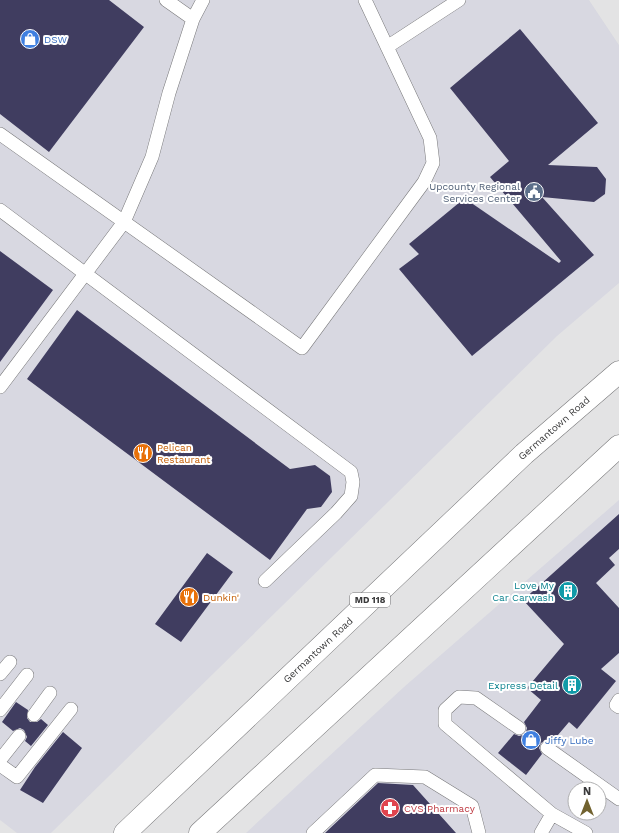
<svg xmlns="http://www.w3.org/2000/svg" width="619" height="833" viewBox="0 0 619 833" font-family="'Work Sans',sans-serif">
<rect width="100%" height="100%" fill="#e3e3e4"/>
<path fill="#d8d8e1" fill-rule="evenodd" d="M0,0H589L619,45V283L557,336L51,833H17L0,820Z
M619,500V833H246L404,687ZM575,789H599V813H575Z"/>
<path fill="#403d60" d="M0,0H109L144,27L49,152L0,114Z
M520,29L598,123L548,165L597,167L606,179L605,194L594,202L542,197L594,255L472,356L399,269L419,254L409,244L460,202H470L559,263L561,261L490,177L509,161L450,88Z
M0,251L53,290L0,362Z
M77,310L290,469L315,465L330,476L332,492L321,507L307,509L270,560L27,379Z
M619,514V549L609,558L615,565L596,583L619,608V653L601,669L616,681L577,729L569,722L552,742L547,740L541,743L539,748L542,754L526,775L498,753L514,734L519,736L523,735L526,732L527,728L524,722L541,700L527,688L564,644L523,600Z
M207,553L233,572L181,642L155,624Z
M16,702L28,710L27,718L30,722H37L41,719L48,725L31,746L25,741L27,737L24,730L20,728L13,731L2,722Z
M63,732L82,748L43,803L20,790L35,767Z
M378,783L413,785L456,833H325Z"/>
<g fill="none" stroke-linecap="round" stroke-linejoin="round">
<defs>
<path id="service" d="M166,0L193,19
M387,47L459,0
M0,134L302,348L424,182L433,163L430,138L365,0
M0,210L351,472L353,482L351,496L336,513L265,581
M0,387L124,222L152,157L169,93L193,19L203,0
M0,674L10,662
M619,700L616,705L619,707
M0,710L27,675
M34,715L50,693
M519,728L476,698L459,697L445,710V724L552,814
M547,748L619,799
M0,760L19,736
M0,765L17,777L71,709
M313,833L375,775L425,777L472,806L479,833
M541,833L552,814L586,833"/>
<path id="primary" d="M125,833L524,454L619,372
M200,833L619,446"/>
</defs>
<use href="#service" stroke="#78787a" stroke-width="14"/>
<use href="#primary" stroke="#78787a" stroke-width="23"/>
<use href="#service" stroke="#fff" stroke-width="13"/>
<use href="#primary" stroke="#fff" stroke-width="22"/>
</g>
<defs>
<symbol id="shop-disc" viewBox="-11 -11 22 22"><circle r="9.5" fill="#3f7fe0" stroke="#fff"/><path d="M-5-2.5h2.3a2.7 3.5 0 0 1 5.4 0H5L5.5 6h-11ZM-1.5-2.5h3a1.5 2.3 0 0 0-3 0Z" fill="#fff"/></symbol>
<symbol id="civic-disc" viewBox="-11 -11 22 22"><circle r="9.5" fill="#5c6f8a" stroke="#fff"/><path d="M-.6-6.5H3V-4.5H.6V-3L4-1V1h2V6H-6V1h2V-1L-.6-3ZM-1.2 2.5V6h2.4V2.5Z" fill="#fff"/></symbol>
<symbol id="restaurant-disc" viewBox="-11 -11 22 22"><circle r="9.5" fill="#e8710a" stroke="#fff"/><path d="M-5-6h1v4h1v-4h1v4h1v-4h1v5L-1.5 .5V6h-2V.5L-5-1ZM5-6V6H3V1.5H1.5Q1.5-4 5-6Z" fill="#fff"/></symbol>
<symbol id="building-disc" viewBox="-11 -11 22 22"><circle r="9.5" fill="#0f9aa8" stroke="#fff"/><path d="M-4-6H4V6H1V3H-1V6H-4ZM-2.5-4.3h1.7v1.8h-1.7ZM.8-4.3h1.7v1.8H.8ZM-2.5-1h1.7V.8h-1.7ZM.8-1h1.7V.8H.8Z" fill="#fff"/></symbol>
<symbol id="pharmacy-disc" viewBox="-11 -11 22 22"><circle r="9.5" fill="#e0444e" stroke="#fff"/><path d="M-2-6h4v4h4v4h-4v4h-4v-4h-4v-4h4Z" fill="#fff"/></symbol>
</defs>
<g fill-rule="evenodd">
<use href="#shop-disc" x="19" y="28" width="22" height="22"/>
<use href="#civic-disc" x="523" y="181" width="22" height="22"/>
<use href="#restaurant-disc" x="132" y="442" width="22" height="22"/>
<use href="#building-disc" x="557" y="580" width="22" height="22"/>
<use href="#restaurant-disc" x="178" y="586" width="22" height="22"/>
<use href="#building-disc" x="561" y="674" width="22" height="22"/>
<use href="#shop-disc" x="520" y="729" width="22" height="22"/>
<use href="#pharmacy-disc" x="379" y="797" width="22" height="22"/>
</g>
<g text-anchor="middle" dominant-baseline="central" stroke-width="4" stroke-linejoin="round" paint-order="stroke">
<rect fill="#fff" stroke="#757576" stroke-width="1" x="350" y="593" width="40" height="14" rx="3"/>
<g font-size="9" font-weight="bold" fill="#3a3a3b">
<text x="370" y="600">MD 118</text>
</g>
<g font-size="10" fill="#366cbe" stroke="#fff" text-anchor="start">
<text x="44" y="39">DSW</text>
<text x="545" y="740">Jiffy Lube</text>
</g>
<g font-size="10" fill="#4e5e75" stroke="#fff" text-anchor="end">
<text x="520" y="186">Upcounty Regional<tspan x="520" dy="12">Services Center</tspan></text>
</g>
<g font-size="10" fill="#3a3a3b" stroke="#fff">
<text transform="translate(554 428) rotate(-41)">Germantown Road</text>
<text transform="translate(318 650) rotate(-43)">Germantown Road</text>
</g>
<g font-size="10" fill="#c56008" stroke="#fff" text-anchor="start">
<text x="157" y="447">Pelican<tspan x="157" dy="12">Restaurant</tspan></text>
<text x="203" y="597">Dunkin'</text>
</g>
<g font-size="10" fill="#0d838f" stroke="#fff" text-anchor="end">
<text x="554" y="585">Love My<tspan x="554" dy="12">Car Carwash</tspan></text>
<text x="558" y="685">Express Detail</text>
</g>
<g font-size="10" fill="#be3a42" stroke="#fff" text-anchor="start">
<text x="404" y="808">CVS Pharmacy</text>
</g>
</g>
<g transform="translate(587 801)"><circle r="19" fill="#ffffff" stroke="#b0b0b1"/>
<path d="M0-3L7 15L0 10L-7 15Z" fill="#71622f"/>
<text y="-6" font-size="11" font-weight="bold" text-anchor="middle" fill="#3a3a3b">N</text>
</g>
</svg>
